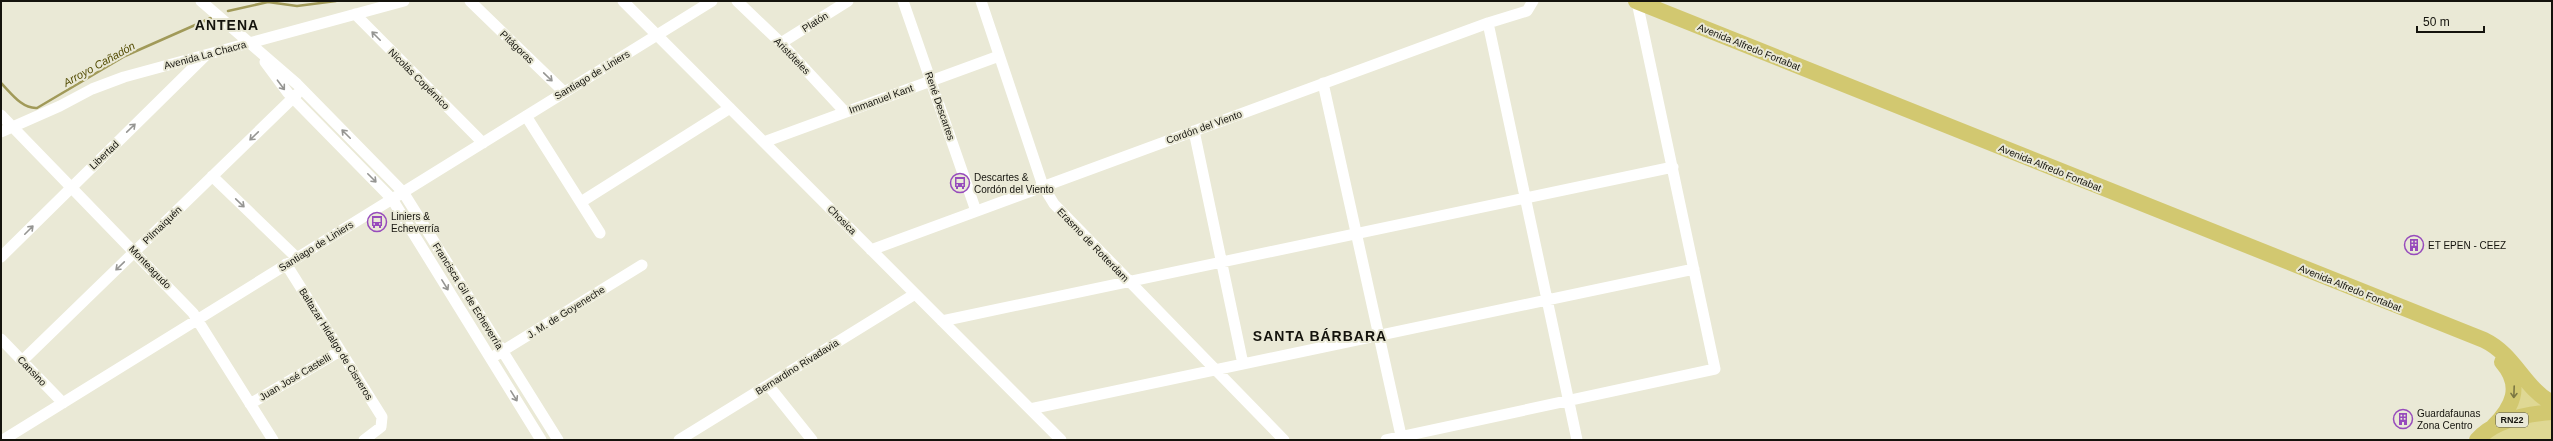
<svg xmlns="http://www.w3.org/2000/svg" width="2553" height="441" viewBox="0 0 2553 441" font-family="Helvetica,sans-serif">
<rect width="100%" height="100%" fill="#eae9d6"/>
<path fill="#dfd894" d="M2518,384L2545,403L2528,411L2513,410Z
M2552,416V440H2483L2494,431Z"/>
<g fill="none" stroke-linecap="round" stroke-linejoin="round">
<path stroke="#a19a59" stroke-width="2.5" d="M228,11L268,2L297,6L336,1
M1,83C11,93 22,109 37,108L125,56L211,18"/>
<path stroke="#fff" stroke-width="11" d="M201,1L297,84L403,192L558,440
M470,1L564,92
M623,1L1061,440
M737,1L781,43L845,112
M903,1L976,211
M981,1L1043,186L1054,204L1284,440
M355,14L483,143
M1488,23L1577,440
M781,43L848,1
M265,62L288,93L392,199L541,440
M1323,83L1402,440
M1,115L193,313L273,440
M526,116L600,233
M1194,131L1243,364
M1,132L60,106L92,89L124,77L404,1
M764,142L999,56
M212,176L297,258
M581,202L730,108
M871,250L1488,23L1527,11L1533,1
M1,257L206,55
M286,264L382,417L381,427L364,440
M942,321L1673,167
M1,339L63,403
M496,355L642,265
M22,361L297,94
M768,385L812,440
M250,404L340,351
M1030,409L1694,269
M3,440L712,1
M679,440L915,294
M1386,440L1715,369L1637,2"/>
<path stroke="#d2c870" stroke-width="16" d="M1636,1L2484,340C2515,355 2523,387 2552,403
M2493,427C2513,407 2523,386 2502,362
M2477,440C2494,420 2527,414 2552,412"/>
</g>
<defs><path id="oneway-shaft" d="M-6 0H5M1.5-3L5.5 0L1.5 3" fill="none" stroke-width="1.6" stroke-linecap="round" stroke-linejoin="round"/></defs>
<g stroke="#959592">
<use href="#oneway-shaft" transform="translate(376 36) rotate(-135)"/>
<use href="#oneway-shaft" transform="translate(548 77) rotate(44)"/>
<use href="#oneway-shaft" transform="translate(281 85) rotate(53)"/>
<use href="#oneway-shaft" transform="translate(131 128) rotate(-44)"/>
<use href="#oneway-shaft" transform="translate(346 134) rotate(-135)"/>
<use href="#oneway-shaft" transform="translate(254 136) rotate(136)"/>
<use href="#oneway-shaft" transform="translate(372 178) rotate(45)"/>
<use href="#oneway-shaft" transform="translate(240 203) rotate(44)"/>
<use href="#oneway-shaft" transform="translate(29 230) rotate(-45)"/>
<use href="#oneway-shaft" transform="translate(120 266) rotate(136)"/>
<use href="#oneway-shaft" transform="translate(445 285) rotate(58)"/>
<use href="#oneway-shaft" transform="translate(514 396) rotate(58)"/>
</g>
<use stroke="#7c7743" href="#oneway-shaft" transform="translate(2514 392) rotate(92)"/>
<defs>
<symbol id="bus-ring" viewBox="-11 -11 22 22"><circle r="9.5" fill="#eae9d6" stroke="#974bbc" stroke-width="1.5"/><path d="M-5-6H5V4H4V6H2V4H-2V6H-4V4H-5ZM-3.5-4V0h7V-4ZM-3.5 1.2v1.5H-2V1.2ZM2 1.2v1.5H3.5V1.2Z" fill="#974bbc"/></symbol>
<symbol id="building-ring" viewBox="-11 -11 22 22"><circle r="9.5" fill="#eae9d6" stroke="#974bbc" stroke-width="1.5"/><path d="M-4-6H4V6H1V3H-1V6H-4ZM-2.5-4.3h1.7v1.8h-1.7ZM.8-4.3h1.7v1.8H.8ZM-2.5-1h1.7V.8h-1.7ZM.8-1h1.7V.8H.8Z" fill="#974bbc"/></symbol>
</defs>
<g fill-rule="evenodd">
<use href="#bus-ring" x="949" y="172" width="22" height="22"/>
<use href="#bus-ring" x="366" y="211" width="22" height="22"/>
<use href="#building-ring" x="2403" y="234" width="22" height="22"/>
<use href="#building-ring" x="2392" y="408" width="22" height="22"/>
</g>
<g text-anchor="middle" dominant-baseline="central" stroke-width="4" stroke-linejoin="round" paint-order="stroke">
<rect fill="#eae9d6" stroke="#545349" stroke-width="1" x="2496" y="413" width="32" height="14" rx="3"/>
<g font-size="9" font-weight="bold" fill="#14130d">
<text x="2512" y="420">RN22</text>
</g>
<g font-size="10" fill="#14130d" stroke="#eae9d6">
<text transform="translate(815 22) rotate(-32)">Platón</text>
<text transform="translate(517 47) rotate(44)">Pitágoras</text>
<text transform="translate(1749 47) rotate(22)">Avenida Alfredo Fortabat</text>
<text transform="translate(205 55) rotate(-15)">Avenida La Chacra</text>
<text transform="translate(792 56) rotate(46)">Aristóteles</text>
<text transform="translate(592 75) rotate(-31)">Santiago de Liniers</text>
<text transform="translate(419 79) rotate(45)">Nicolás Copérnico</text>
<text transform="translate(881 99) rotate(-20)">Immanuel Kant</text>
<text transform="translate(940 106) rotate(71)">René Descartes</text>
<text transform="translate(1204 127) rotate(-20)">Cordón del Viento</text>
<text transform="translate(104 155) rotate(-44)">Libertad</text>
<text transform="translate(2050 168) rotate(22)">Avenida Alfredo Fortabat</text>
<text transform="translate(842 220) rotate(45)">Chosica</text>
<text transform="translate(162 225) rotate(-44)">Pilmaiquén</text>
<text transform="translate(1093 245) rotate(46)">Erasmo de Rotterdam</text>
<text transform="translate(316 246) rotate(-32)">Santiago de Liniers</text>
<text transform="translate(150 267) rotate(46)">Monteagudo</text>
<text transform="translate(2350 288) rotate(22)">Avenida Alfredo Fortabat</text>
<text transform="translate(468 296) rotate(58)">Francisca Gil de Echeverría</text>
<text transform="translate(566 312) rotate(-32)">J. M. de Goyeneche</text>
<text transform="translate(336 344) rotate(58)">Baltazar Hidalgo de Cisneros</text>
<text transform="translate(797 367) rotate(-32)">Bernardino Rivadavia</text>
<text transform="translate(32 371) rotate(46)">Cansino</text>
<text transform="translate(295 377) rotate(-31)">Juan José Castelli</text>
</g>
<g font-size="10" fill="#14130d" stroke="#eae9d6" text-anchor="start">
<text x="974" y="177">Descartes &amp;<tspan x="974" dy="12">Cordón del Viento</tspan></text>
<text x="391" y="216">Liniers &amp;<tspan x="391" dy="12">Echeverría</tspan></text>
<text x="2428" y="245">ET EPEN - CEEZ</text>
<text x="2417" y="413">Guardafaunas<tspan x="2417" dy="12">Zona Centro</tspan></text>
</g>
<g font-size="11" font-style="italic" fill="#544d04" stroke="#eae9d6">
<text transform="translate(99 64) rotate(-29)">Arroyo Cañadón</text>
</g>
<g font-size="14" font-weight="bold" letter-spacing="1" fill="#14130d" stroke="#eae9d6">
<text x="227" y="25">ANTENA</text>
<text x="1320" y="336">SANTA BÁRBARA</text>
</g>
</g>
<rect width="2553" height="441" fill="none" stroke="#14130d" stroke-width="4"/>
<path d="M2417 26v6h67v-6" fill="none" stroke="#14130d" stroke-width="2"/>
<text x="2423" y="26" font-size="12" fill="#14130d" stroke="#eae9d6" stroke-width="3" paint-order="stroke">50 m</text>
</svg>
